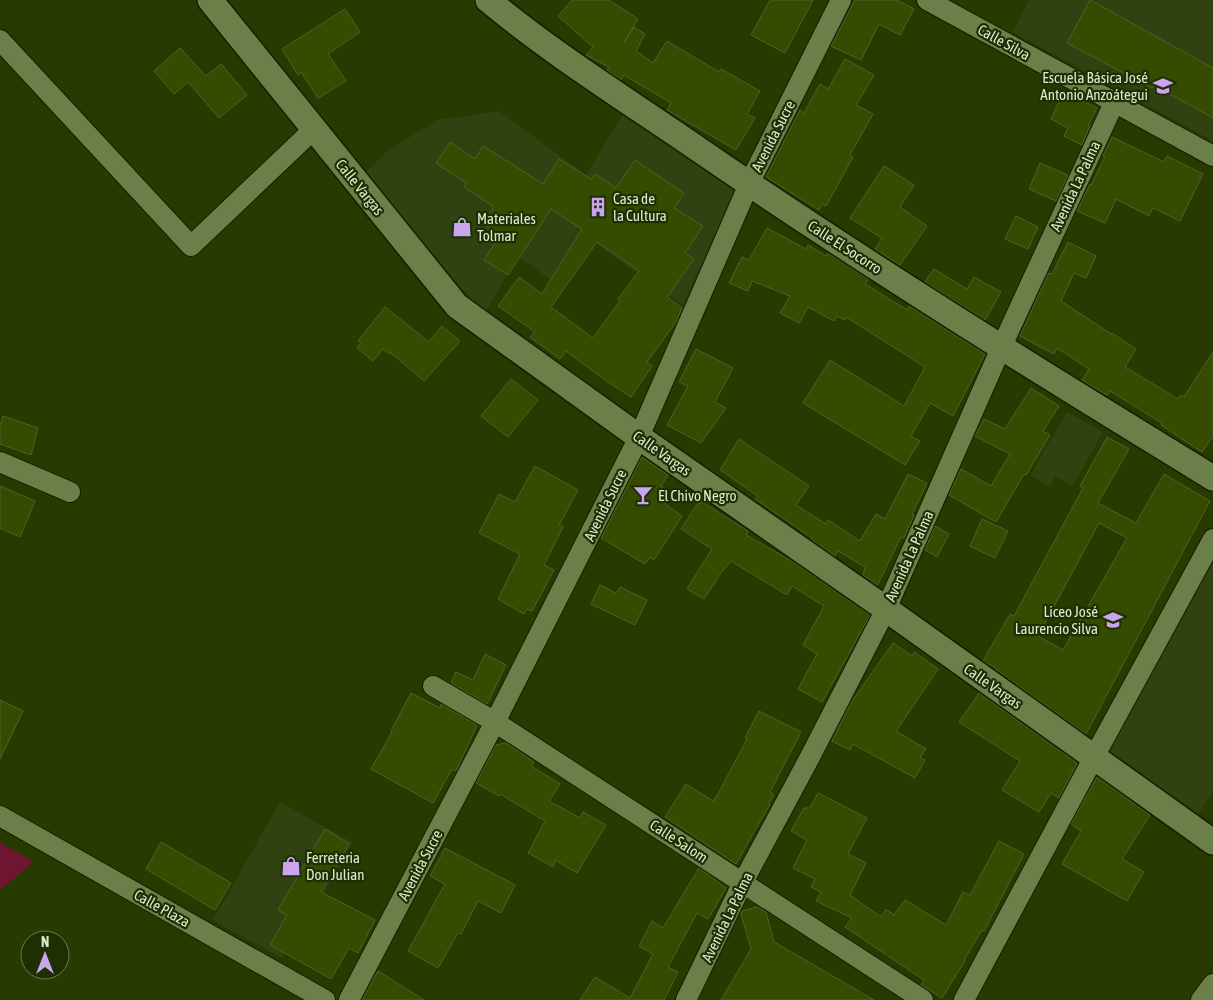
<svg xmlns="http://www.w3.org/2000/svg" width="1213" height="1000" viewBox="0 0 1213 1000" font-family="'Asap Condensed',sans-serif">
<rect width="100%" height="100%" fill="#273a00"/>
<path fill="#314211" d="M1029,0H1213V141L1013,32Z
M499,111L586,175L623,114L735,189L683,306L580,232L551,280L519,257L507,274L485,314L456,283L365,173L386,152L437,120Z
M1067,412L1103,432L1073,486L1055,476L1050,487L1031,476L1045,449Z
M1213,560V792L1198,815L1108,752L1175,626L1193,598Z
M280,802L352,842L325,891L320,890L282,958L213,920Z"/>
<path fill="#6e1532" d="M0,842L33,862L0,890Z"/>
<path fill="#344b00" stroke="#4d622b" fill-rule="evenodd" d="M572,0H609L638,19L624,42L634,27L645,34L636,51L653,63L667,41L719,72L721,69L760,91L747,114L755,118L736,150L667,110L671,103L624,75L621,80L607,70L609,67L586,55L593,47L558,16Z
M770,0H813L785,53L751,35Z
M855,0H897L914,9L900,35L879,24L861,60L831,46Z
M1090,0L1213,68V118L1154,85L1152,88L1067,43Z
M345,9L360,32L328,54L346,81L318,98L301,72L298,75L282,49Z
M180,48L206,76L221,64L247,95L219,118L188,82L174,94L154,71Z
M845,59L874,75L856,105L873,114L850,155L853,157L826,206L822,204L819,210L766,177L800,110L804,113L820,84L828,89Z
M1064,91L1097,108L1088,125L1090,126L1082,145L1064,136L1068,128L1051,119Z
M1112,137L1164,162L1167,156L1203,174L1180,221L1153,208L1149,216L1116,199L1105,223L1077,211L1090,184L1091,185L1105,157L1103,156Z
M450,142L475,159L483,146L543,184L559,159L591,179L595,174L616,188L635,160L684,193L674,208L703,226L685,253L694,259L667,297L682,308L676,322L647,362L652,366L631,397L605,380L566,351L560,359L530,337L535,332L498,306L519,277L542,294L582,229L551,209L508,275L484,260L500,236L483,224L494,207L464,187L466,183L436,163ZM597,242L639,271L618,299L620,301L593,338L551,307Z
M1040,163L1068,175L1056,201L1029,189Z
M884,166L914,185L900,207L927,226L900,265L875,249L882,238L850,218Z
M1016,216L1038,227L1028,249L1005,239Z
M767,228L806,249L808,245L826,256L828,253L868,279L865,284L907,310L909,306L985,354L953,416L930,403L911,436L920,441L905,465L803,403L830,360L904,406L925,367L846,317L845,320L837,316L834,321L808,307L799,323L780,313L790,296L752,281L748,291L729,283L742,257L749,260Z
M1068,242L1096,256L1086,278L1074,273L1061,301L1111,334L1112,333L1136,349L1125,367L1178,399L1181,395L1184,397L1213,352V436L1202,452L1161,425L1162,423L1110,391L1107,395L1082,380L1089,369L1057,348L1054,354L1020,336L1044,283L1049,273L1052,274Z
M934,269L967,289L974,277L1001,292L985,320L925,282Z
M385,307L429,342L442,326L460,341L424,381L391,353L390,354L383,349L373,361L357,348L361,343L358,341Z
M696,349L733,368L715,402L726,408L701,443L667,425L688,386L679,382Z
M511,379L538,400L508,437L481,416Z
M1031,388L1059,406L1043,431L1050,435L1026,475L1024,474L996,522L949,495L961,469L991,486L1010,454L975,436L984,419L1005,429Z
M3,416L38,428L31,455L0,444V426Z
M1107,437L1129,449L1098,503L1136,523L1164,474L1210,501L1086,734L995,669L996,668L983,661L1010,614L1014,616L1083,488L1080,486ZM1099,523L1127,538L1063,650L1038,636Z
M739,439L809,486L796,505L826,524L828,520L860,541L876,514L885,519L908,474L927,483L912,514L914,515L904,538L901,537L878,584L877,585L863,575L865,567L838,551L835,556L811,539L812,538L755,499L758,496L720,470Z
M642,457L668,475L661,486L667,490L660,500L682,516L654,560L650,557L645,564L601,538Z
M535,466L578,490L559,525L563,527L544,565L554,570L532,611L527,609L524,614L498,599L520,554L479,533L499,494L515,502Z
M0,486L35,501L20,537L0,528Z
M698,503H704L748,531L746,535L795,563L870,615L822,702L798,689L817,654L803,645L824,606L792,586L787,595L731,561L721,573L704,599L687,589L712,549L681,529Z
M982,519L1008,531L995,558L970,546Z
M935,526L949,534L937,557L925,550Z
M600,585L616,593L620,587L647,600L635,625L591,604Z
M893,643L912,656L914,652L938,669L896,731L926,749L920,758L925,760L915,778L853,744L850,750L832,741L850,704Z
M485,654L506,665L487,704L451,683L456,672L473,680Z
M411,693L440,708L441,704L477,725L456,771L452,769L433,803L371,769L392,732L391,731Z
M979,693L1077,763L1059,798L1051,793L1039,812L1002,790L1020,761L959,722Z
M0,700L23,711L0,759Z
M759,711L801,732L770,792L774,794L769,803L770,804L736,864L665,817L686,784L713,801L718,794L747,739L745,738Z
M506,743L534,762L531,766L560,784L549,801L580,818L583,812L606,825L577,873L555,860L553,867L528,853L545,821L500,794L499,796L476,783L496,745Z
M1097,777L1150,815L1122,859L1144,872L1127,901L1062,864L1081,831L1071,824Z
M818,793L867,818L848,854L866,863L850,895L881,917L886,909L894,915L905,900L946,925L963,892L970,895L999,841L1024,854L984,931L982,930L964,960L965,961L942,998L921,985L924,980L845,927L852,918L816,901L821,892L811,887L815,879L793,868L807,840L791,831L804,808H810Z
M325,829L349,844L321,892L375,920L358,953L349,948L331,979L270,945L287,915L278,910Z
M161,842L231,883L215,910L146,869Z
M445,848L515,885L501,913L478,901L461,934L458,933L438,968L408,951L445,884L430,876Z
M699,868L726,888L708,919L697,913L668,967L678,972L664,1000H580L595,977L630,998L653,954L639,946L652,921L663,928Z
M757,907L766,912L774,942L874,1000H721L751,949L741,914L742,911Z
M378,971L424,1000H362Z"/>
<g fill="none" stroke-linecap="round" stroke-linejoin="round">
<defs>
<path id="minor" d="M927,0L1213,156
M0,40L191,246L314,129
M0,462L70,492
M433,686L495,722L923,1000
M0,816L325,1000
M349,1000L495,722L639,437L749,184L841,0
M686,1000L743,882L810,757L886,609L1001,348L1114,103
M964,1000L1094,757L1213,539
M1201,1000L1213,984"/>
<path id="tertiary" d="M210,0L457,306L639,437L886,609L1213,842
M488,0C553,54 625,99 695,147C864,263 1038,371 1213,478"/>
</defs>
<use href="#minor" stroke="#141e03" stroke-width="22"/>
<use href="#tertiary" stroke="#141e03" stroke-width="28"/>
<use href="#minor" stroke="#6a8048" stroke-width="20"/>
<use href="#tertiary" stroke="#6a8048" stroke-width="25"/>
</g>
<defs>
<symbol id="school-bare" viewBox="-9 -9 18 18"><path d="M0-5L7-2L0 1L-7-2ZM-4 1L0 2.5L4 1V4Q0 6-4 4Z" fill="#c9a5ee" stroke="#202e03" stroke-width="2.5" paint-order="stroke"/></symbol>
<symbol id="building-bare" viewBox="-9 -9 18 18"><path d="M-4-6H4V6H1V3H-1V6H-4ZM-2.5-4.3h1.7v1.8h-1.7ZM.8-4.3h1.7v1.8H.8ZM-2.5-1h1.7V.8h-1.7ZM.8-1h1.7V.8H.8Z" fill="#c9a5ee" stroke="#202e03" stroke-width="2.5" paint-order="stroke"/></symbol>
<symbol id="shop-bare" viewBox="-9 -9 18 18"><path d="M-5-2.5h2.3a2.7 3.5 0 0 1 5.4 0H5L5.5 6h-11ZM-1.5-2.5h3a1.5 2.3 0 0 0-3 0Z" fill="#c9a5ee" stroke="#202e03" stroke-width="2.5" paint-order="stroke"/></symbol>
<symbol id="bar-bare" viewBox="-9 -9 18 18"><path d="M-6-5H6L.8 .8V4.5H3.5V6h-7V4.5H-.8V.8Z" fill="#c9a5ee" stroke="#202e03" stroke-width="2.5" paint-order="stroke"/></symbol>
</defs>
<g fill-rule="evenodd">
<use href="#school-bare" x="1149" y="72" width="28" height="28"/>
<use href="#building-bare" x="584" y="193" width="28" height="28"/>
<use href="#shop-bare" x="448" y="213" width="28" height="28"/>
<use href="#bar-bare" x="629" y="481" width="28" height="28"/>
<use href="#school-bare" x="1099" y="606" width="28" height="28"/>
<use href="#shop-bare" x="277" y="852" width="28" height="28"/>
</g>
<g text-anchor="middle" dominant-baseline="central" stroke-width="4.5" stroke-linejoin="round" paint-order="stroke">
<g font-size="15" fill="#ddeacc" stroke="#202e03">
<text transform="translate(1004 42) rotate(29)">Calle Silva</text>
<text transform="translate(773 136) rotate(-63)">Avenida Sucre</text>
<text transform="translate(1075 186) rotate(-65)">Avenida La Palma</text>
<text transform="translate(360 187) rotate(51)">Calle Vargas</text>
<text transform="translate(845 247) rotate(33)">Calle El Socorro</text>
<text transform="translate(662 453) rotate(35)">Calle Vargas</text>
<text transform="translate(605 505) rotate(-64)">Avenida Sucre</text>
<text transform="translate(909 556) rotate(-66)">Avenida La Palma</text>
<text transform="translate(993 686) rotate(35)">Calle Vargas</text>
<text transform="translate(679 841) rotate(33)">Calle Salom</text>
<text transform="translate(420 865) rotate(-62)">Avenida Sucre</text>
<text transform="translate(162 908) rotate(29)">Calle Plaza</text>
<text transform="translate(727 917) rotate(-64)">Avenida La Palma</text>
</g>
<g font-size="15" fill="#ddeacc" stroke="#202e03" text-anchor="start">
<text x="1148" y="77" text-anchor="end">Escuela Básica José<tspan x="1148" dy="17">Antonio Anzoátegui</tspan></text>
<text x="613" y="198">Casa de<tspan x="613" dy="17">la Cultura</tspan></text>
<text x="477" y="218">Materiales<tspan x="477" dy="17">Tolmar</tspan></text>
<text x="658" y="495">El Chivo Negro</text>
<text x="1098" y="611" text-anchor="end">Liceo José<tspan x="1098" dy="17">Laurencio Silva</tspan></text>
<text x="306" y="857">Ferreteria<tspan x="306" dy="17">Don Julian</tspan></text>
</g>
</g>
<g transform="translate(45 955)"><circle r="24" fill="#202e03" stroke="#6c7953"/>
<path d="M0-4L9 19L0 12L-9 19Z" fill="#c9a5ee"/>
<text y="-8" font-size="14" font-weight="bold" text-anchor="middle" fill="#ddeacc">N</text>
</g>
</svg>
